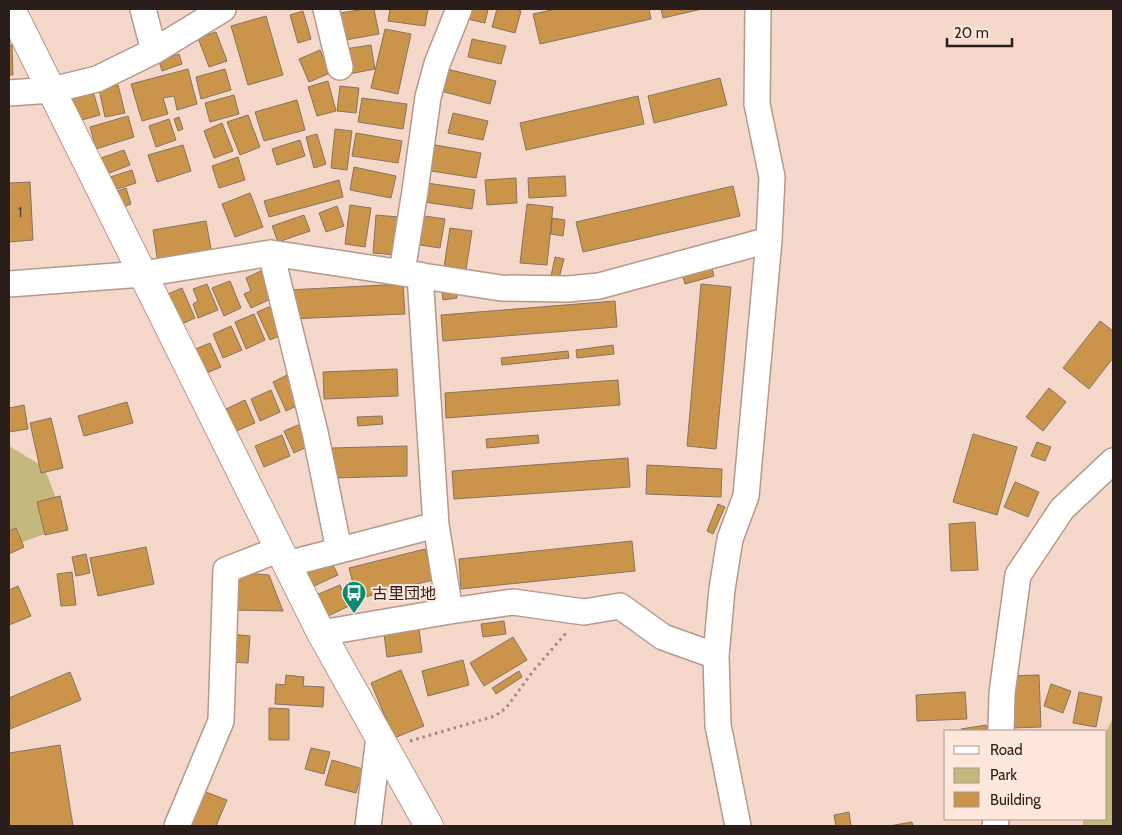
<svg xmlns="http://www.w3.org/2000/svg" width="1122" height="835" viewBox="0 0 1122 835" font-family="Cabin,'Noto Sans JP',sans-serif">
<rect width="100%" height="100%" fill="#f6d8ca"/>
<path fill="#c5b87c" d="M9,446L44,467L67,526L9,547Z
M1113,718V826H1083V819H1106V732Z"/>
<path fill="#ca944b" stroke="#86745f" d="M366,9H374L379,34L345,40L340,13Z
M390,9H428L425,26L388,21Z
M465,9H488L485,23L463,18Z
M497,9H515L521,11L515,33L492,27Z
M556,9H649L651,19L540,44L533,14Z
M661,9H702L663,18Z
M303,11L311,39L298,43L290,15Z
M266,16L283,75L248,85L231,26Z
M385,29L411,34L398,94L371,88Z
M216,32L227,61L209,67L198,38Z
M472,39L506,46L501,64L468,57Z
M9,45H12L13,75H9Z
M371,45L375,69L349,74L345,49Z
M320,50L330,73L309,82L299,59Z
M179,54L182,64L162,71L159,61Z
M188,69L197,104L177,110L174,96L163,98L168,114L142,121L131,84Z
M225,69L231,90L201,99L196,77Z
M447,69L496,81L490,104L441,91Z
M720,78L727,105L654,123L648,96Z
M328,81L336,111L317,116L308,87Z
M118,85L125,113L105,117L99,89Z
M340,86L359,88L356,113L337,111Z
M92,88L100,115L78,121L70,95Z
M234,95L239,114L210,122L205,103Z
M638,96L644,124L526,150L520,123Z
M362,98L407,104L403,129L358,122Z
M297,100L305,130L264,141L255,112Z
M453,113L488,121L483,140L448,133Z
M248,115L260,147L240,155L227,122Z
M128,116L134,137L96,149L90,127Z
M179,117L183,129L178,131L174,119Z
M169,119L176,140L156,147L149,126Z
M222,123L233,151L214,158L204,131Z
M335,129L352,131L347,170L331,168Z
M356,133L402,141L398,163L352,156Z
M317,134L326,164L314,168L306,137Z
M300,140L305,156L277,165L272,149Z
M430,144L481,153L476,178L425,170Z
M183,145L191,171L157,182L148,155Z
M124,150L130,165L104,175L98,159Z
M238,157L245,180L219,188L212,166Z
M354,167L396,176L391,198L350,190Z
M132,170L136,183L111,191L107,178Z
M565,176L566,196L529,198L528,178Z
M516,178L517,203L487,205L485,180Z
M339,180L343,197L269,217L264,201Z
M30,182L33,240L9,242V183Z
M427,183L475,190L472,209L424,202Z
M733,186L740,216L583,252L576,222Z
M126,188L131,204L121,208L115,192Z
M250,193L263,227L235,237L222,204Z
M527,204L553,207L547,265L520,263Z
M350,205L371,208L365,247L345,244Z
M337,206L344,226L326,232L319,213Z
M304,215L310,231L278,242L272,226Z
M376,215L399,217L396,255L373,253Z
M418,215L445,219L440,248L414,244Z
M552,218L565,220L563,236L551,234Z
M206,221L212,254L158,263L153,230Z
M450,228L472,231L466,270L444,267Z
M555,257L564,259L559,278L551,276Z
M711,266L714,276L685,284L682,273Z
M263,270L275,297L251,308L244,294L251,291L246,278Z
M230,281L241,308L224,316L212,288Z
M207,284L218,310L198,318L193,304L198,301L193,289Z
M403,284L405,314L289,319L288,290Z
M455,284L457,298L443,300L441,286Z
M701,284L731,287L716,449L687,446Z
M182,288L195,318L182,324L168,294Z
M615,301L617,327L443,341L441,315Z
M276,304L288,332L270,340L257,312Z
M254,314L265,340L246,349L235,322Z
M1100,321L1113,331V358L1089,389L1063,368Z
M231,326L242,350L223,358L213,334Z
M210,343L221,367L202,375L191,351Z
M613,345L614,354L577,358L576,350Z
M568,351L569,358L502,365L501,358Z
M397,369L398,396L324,399L323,372Z
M291,373L305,402L286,411L273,382Z
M618,380L620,405L446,418L445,393Z
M1049,388L1066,402L1043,431L1026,417Z
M271,390L280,412L260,421L251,399Z
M245,400L255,423L234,432L224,410Z
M127,402L133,423L84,436L78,416Z
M24,405L28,429L9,432V408Z
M382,416L383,424L358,426L357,417Z
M51,418L63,468L41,473L30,423Z
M303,423L313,444L294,453L284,431Z
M973,434L1017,447L997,515L953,502Z
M282,435L290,456L264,467L255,446Z
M538,435L539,443L487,448L486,439Z
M1037,442L1051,447L1045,461L1031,456Z
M407,446V476L332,478V448Z
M628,458L630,487L454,499L452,471Z
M647,465L722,469L721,497L646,494Z
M1015,482L1039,492L1028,517L1004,507Z
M60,496L68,530L45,535L37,502Z
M718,504L725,507L713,534L707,531Z
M975,522L978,570L951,571L949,524Z
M16,528L24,547L9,554V531Z
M632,541L635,571L461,589L459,559Z
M146,547L154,584L98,596L90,558Z
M425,549L433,580L357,599L349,568Z
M86,554L90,573L76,576L72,557Z
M330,559L338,575L312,587L304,571Z
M72,572L76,605L61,606L57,574Z
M232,572L269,575L283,611L232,610Z
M340,585L349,606L326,617L316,595Z
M18,586L31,616L9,625V590Z
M504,621L506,634L483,637L481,624Z
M419,629L422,652L387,657L384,634Z
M230,634L250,636L248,663L229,662Z
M513,637L527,660L484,686L470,663Z
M463,660L469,685L428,696L422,671Z
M401,670L424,726L394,738L371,683Z
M519,671L522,677L496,694L492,688Z
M70,672L81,700L10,729L9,698Z
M286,675L304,677L303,686L324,687L323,707L275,704L276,684L285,685Z
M1039,675L1041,727L1012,728L1010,676Z
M1051,684L1071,691L1063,713L1044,706Z
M965,692L967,719L917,721L916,695Z
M1079,692L1102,697L1096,727L1073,723Z
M269,708L289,709V740H269Z
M986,725L987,731H961V729Z
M60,745L73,826H9V753Z
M311,748L330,752L324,774L305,769Z
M332,760L363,769L356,793L325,785Z
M203,791L227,800L216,826H188Z
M849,812L851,826H836L834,815Z
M912,822L913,826H889Z"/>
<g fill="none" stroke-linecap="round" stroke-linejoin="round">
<defs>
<path id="street" d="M143,9L154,51
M326,9L340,67
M9,93L52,90L97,79L154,51L223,9
M271,253L315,432L339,550
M402,272L415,191L428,97L437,64L459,9
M420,275L436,525L450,611
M9,284L143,274L271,253L501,288L568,289L599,286L769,240
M287,564L436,525
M321,633L450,611L513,602L584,612L620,606L663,637L716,656
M1001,731L1002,693L1018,575L1062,509L1113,461
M177,826L221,721L226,570L280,549
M368,826L379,737
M738,826L718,725L716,656L722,589L730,539L746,496L769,240L772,177L757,104L758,9
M995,826L996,819"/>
<path id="secondary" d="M11,9L321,633L429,826"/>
</defs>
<use href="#street" stroke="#b5998b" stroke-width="28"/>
<use href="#secondary" stroke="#b5998b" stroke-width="30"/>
<path stroke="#a08a80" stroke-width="3" stroke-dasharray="2.5 4" stroke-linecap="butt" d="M410,741L495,716L506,708L534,670L566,633"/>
<use href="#street" stroke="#fff" stroke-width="25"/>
<use href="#secondary" stroke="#fff" stroke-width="28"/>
</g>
<defs>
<symbol id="bus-pin" viewBox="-11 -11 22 30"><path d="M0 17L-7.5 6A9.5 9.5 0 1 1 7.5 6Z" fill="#068a70" stroke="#ffe7db"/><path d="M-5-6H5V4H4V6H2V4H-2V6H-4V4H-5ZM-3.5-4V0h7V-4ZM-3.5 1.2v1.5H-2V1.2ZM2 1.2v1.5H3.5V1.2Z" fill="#fff"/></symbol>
</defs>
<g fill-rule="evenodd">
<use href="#bus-pin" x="340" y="579" width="28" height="38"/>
</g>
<g text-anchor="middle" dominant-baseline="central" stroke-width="4" stroke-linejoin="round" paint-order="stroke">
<g font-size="14" fill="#513c26">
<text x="20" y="212">1</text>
</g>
<g font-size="16" fill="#291e19" stroke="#ffe7db" text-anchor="start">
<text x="372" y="593">古里団地</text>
</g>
</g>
<rect width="1122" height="835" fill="none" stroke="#291e19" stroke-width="20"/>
<rect x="944" y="730" width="162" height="90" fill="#ffe7db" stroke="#a9978d"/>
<rect x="954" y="746" width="25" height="8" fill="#ffffff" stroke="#a9978d"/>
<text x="990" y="755" font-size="15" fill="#291e19">Road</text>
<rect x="954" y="768" width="25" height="15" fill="#c5b87c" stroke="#a9978d"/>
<text x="990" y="780" font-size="15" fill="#291e19">Park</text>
<rect x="954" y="792" width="25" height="15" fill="#ca944b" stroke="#a9978d"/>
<text x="990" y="805" font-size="15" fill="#291e19">Building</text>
<path d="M947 38v8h65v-8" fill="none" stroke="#291e19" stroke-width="2.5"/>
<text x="954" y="38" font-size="15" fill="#291e19" stroke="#ffe7db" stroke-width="4" paint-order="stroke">20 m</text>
</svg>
